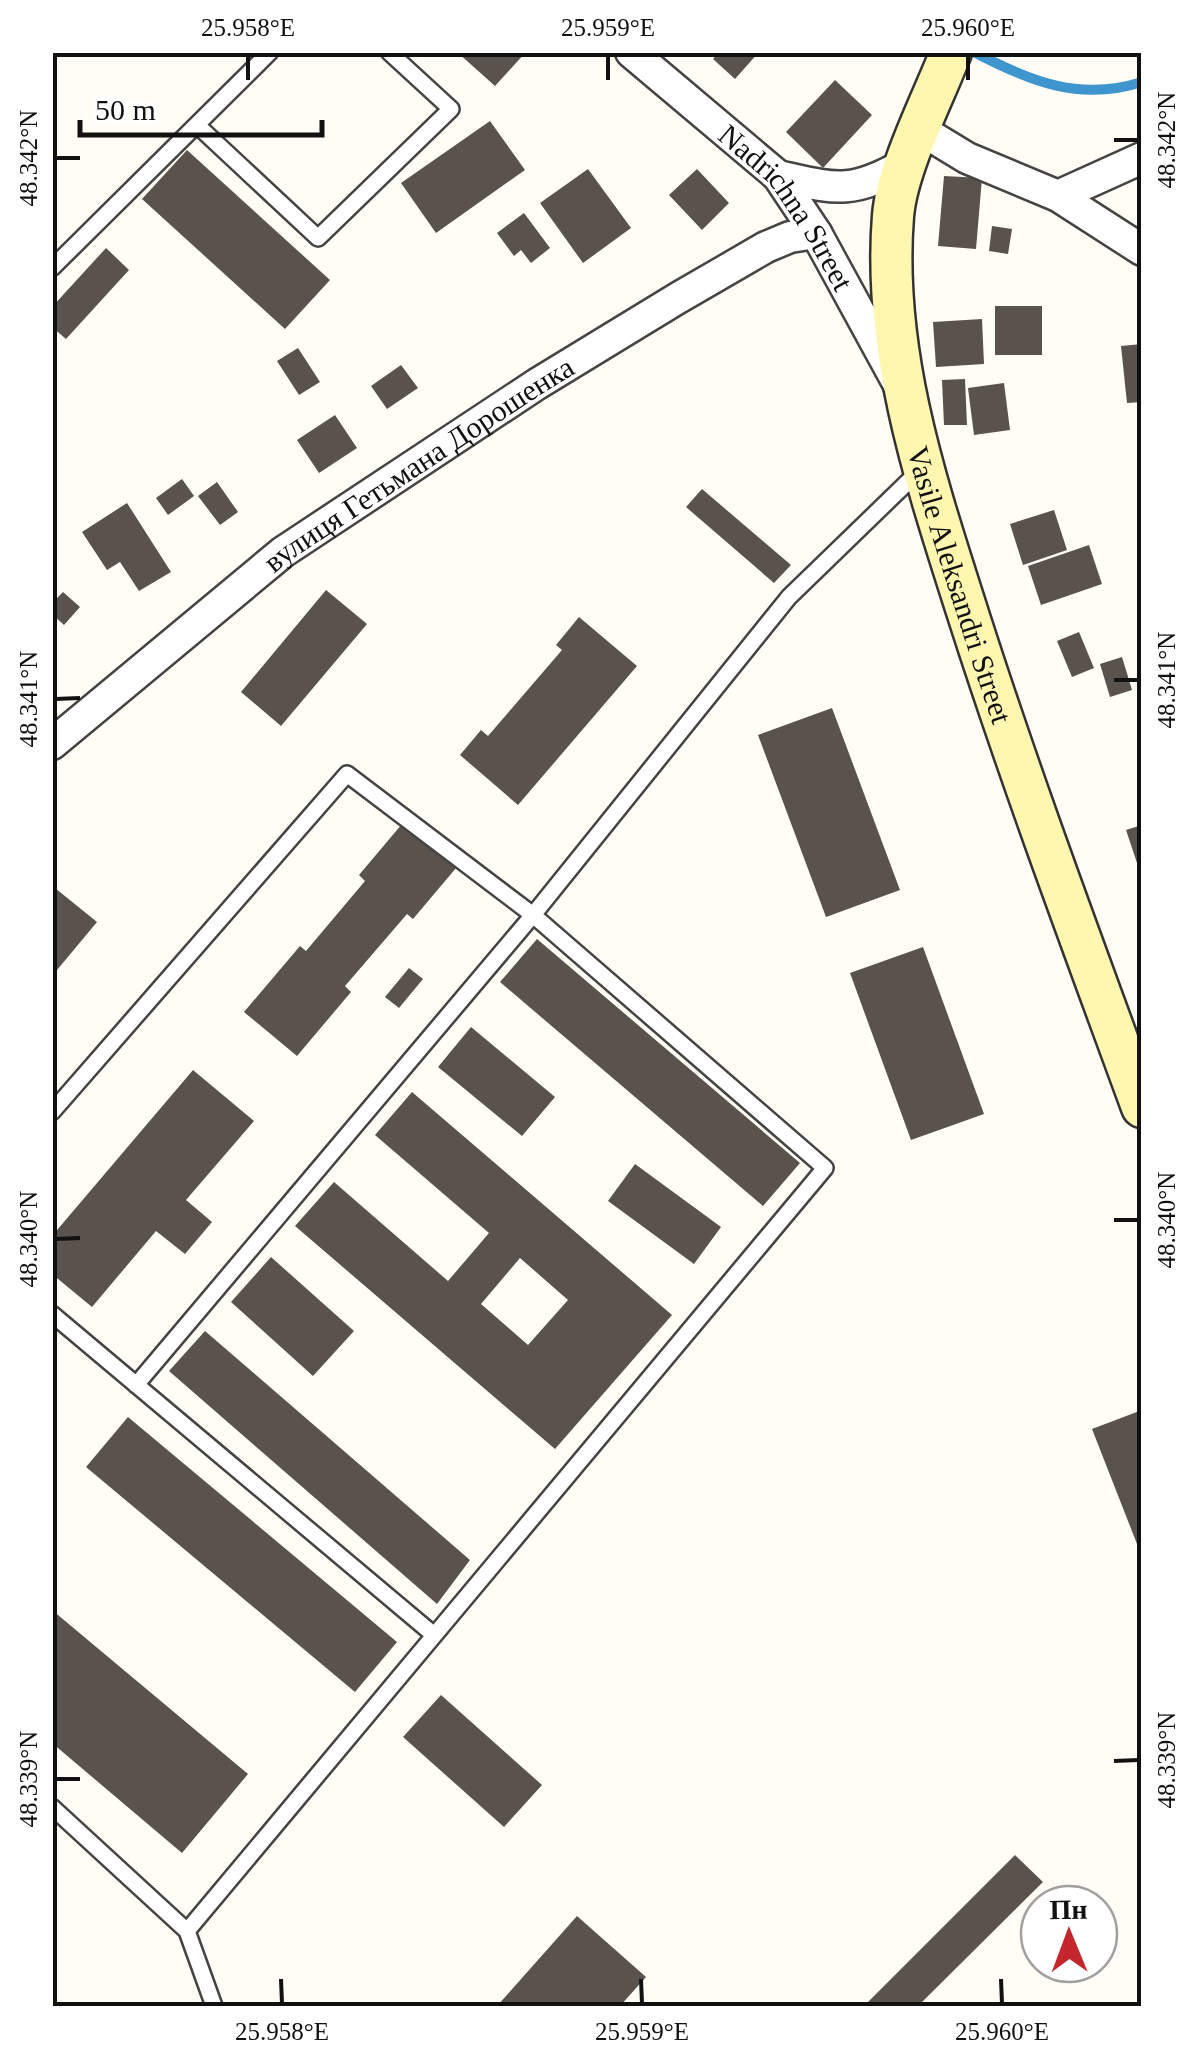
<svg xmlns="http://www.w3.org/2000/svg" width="1194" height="2059" viewBox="0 0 1194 2059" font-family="'Times New Roman',serif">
<rect width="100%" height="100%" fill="#fffdf5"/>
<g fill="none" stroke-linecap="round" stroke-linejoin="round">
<path stroke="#3f96cf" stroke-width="10" d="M974,52C1029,81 1080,102 1142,82"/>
</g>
<path fill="#5a524d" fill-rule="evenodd" d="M457,52H526L495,86Z
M719,52H759L735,79L713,59Z
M835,80L872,115L823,168L786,132Z
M490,121L525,170L436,233L401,183Z
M187,150L330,280L285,329L142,199Z
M588,169L631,228L583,263L540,203Z
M697,169L729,203L702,230L669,195Z
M944,176L982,178L976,249L938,246Z
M524,213L550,248L531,263L521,250L514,256L497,233Z
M992,226L1012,229L1008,254L989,251Z
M106,248L129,270L66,339L52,327V307Z
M995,306H1042V355H995Z
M982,319L984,364L936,367L933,322Z
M1142,344V402L1127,403L1121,346Z
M298,348L320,382L299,395L277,361Z
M401,365L418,388L387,409L371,386Z
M965,379L967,425H944L942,380Z
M1004,383L1010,430L974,435L968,388Z
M335,415L357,448L319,473L297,440Z
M182,479L194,496L168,515L156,498Z
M217,482L238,512L220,525L198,496Z
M702,489L791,565L774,583L686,507Z
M127,503L171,572L139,591L120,562L107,570L82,532Z
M1054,510L1067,550L1023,565L1010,524Z
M1089,545L1102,584L1041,605L1028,566Z
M326,590L367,624L281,726L241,692Z
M63,592L80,607L64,625L52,614V603Z
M579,617L637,666L518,805L460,755L481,730L488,736L562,650L556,645Z
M1079,632L1094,668L1072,677L1057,641Z
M1122,657L1132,690L1110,697L1100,664Z
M832,708L900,890L826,917L758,735Z
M402,824L456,868L413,919L407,914L345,986L351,992L297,1056L244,1012L300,946L306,951L365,881L359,875Z
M1142,825V875H1141L1126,830Z
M55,888L97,922L52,976V891Z
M537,939L800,1163L763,1206L500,982Z
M923,947L984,1114L911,1140L850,973Z
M409,968L423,979L399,1008L385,997Z
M471,1027L555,1097L522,1136L438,1067Z
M193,1070L254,1121L186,1200L212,1222L185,1254L156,1231L92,1307L52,1274V1236Z
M412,1092L672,1315L555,1449L295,1226L334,1182L448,1281L489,1233L375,1135ZM520,1258L568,1300L528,1345L481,1304Z
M635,1164L721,1227L694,1264L608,1201Z
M271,1257L354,1331L313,1376L231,1302Z
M205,1331L470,1560L437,1604L169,1371Z
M1142,1410V1542L1137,1544L1092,1429Z
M128,1417L397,1642L355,1692L86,1467Z
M52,1610L248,1774L182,1853L52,1743Z
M441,1695L542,1785L504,1827L403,1737Z
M1015,1855L1043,1882L918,2006H864Z
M577,1916L646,1977L620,2006H497Z"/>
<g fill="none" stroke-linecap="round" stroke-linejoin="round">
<defs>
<path id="lane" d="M198,126L318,238L451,109L389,52
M52,268L270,52
M52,1112L347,774L533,915L825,1168L187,1931
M52,1314L434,1635
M136,1385L533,915L789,597L919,471
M52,1807L187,1931L214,2006"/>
<g id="street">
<path id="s1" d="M631,52L778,176L816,233L898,383"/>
<path d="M921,130L967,158L1058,196L1142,250"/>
<path d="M778,176C836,189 851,195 905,164"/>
<path d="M1058,196L1142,158"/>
<path id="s2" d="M52,744L283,552L537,384L678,298L766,247L790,237L816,233"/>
</g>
<g id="secondary">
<path id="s3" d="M951,52C933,99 897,167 893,216C882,354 927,485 968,614C1021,780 1082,943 1142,1107"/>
</g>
</defs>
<use href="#lane" stroke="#444" stroke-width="20"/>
<use href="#street" stroke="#444" stroke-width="35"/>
<use href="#secondary" stroke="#333" stroke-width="45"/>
<use href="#lane" stroke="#fff" stroke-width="15"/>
<use href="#street" stroke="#fff" stroke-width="30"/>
<use href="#secondary" stroke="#fff6b0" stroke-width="40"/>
</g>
<path fill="none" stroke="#111" stroke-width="4" d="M248,55V80M608,55V80M968,55V80M1114,140H1139M55,158H80M1114,680H1139M55,699L80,698M1114,1220H1139M55,1239L80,1238M1114,1761L1139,1760M55,1779H80M281,1979L282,2004M641,1979L642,2004M1001,1979L1002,2004"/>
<g text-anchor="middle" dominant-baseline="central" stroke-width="10" stroke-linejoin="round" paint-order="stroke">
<g font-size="30" fill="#111" stroke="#fff">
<text stroke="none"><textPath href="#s1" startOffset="222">Nadrichna Street</textPath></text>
<text stroke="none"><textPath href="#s2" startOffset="462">вулиця Гетьмана Дорошенка</textPath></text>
<text stroke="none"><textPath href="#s3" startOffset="552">Vasile Aleksandri Street</textPath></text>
</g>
</g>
<rect width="1194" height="2059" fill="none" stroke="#ffffff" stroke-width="110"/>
<g transform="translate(1069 1934) rotate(359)"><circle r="48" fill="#ffffff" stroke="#a0a0a0" stroke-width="2.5"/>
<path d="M0-8L18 38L0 25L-18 38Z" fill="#c4262e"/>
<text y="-15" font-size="28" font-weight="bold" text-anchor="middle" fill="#111111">Пн</text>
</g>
<path d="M80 120v15h242v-15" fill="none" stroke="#111111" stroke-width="5"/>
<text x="95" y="120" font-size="30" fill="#111111" stroke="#ffffff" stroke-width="8" paint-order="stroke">50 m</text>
<rect x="55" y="55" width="1084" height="1949" fill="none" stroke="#111" stroke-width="4"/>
<g font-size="25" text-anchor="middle" fill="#111">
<text x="248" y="36">25.958°E</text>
<text x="608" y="36">25.959°E</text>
<text x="968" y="36">25.960°E</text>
<text transform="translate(1166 140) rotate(-90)" y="9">48.342°N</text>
<text transform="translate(28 158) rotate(-90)" y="9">48.342°N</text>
<text transform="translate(1166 680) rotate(-90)" y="9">48.341°N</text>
<text transform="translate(28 699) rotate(-90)" y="9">48.341°N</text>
<text transform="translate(1166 1220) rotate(-90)" y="9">48.340°N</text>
<text transform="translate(28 1239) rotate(-90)" y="9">48.340°N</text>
<text transform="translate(1166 1760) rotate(-90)" y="9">48.339°N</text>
<text transform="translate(28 1779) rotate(-90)" y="9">48.339°N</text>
<text x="282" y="2040">25.958°E</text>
<text x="642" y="2040">25.959°E</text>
<text x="1002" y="2040">25.960°E</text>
</g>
</svg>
